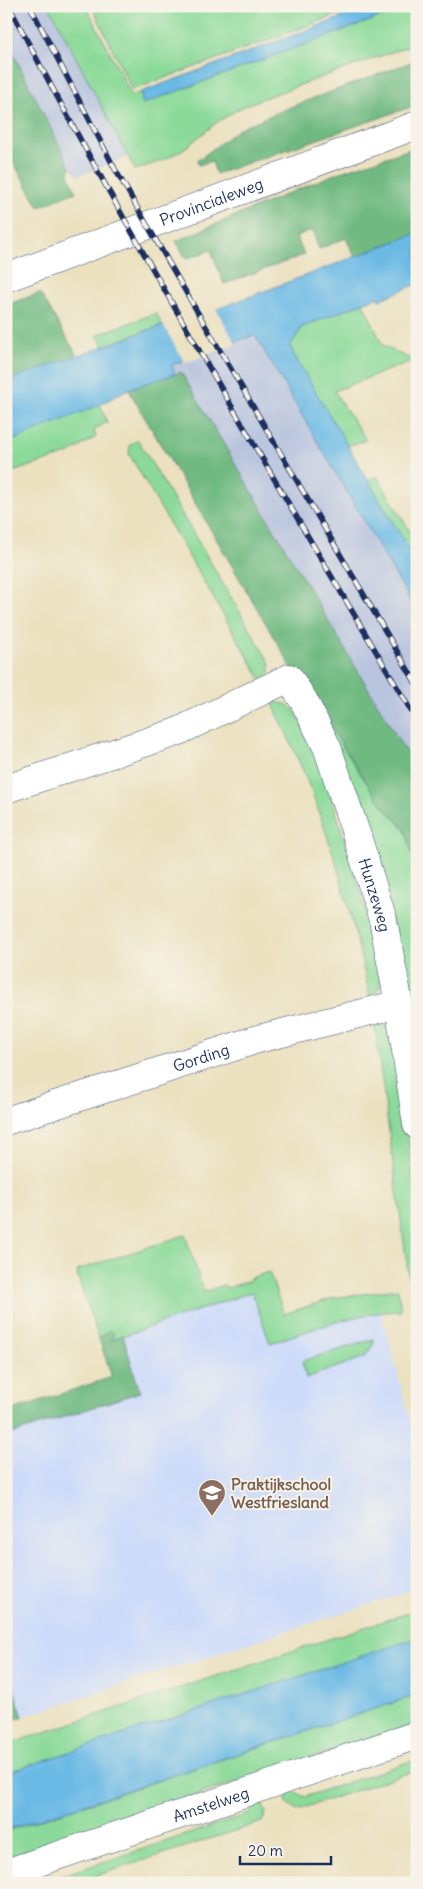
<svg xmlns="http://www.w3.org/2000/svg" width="423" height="1889" viewBox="0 0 423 1889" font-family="Delius,sans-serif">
<rect width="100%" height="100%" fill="#f7f3e8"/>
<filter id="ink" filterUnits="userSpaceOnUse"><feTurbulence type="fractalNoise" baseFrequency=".02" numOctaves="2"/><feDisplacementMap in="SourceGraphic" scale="10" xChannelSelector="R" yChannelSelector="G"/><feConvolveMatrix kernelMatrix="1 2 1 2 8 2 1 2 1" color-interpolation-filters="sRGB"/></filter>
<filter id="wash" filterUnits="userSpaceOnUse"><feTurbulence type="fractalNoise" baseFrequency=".0096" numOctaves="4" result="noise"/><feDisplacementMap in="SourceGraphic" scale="20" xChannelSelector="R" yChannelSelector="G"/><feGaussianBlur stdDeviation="1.12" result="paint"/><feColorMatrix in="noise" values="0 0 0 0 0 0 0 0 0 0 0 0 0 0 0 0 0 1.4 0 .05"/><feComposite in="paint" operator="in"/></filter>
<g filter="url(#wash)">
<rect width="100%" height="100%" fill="#ebe1bf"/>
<path fill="#cddbfa" d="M252,1292L270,1343L339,1321L381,1312L417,1446V1589L6,1722V1436L140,1392L123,1335Z"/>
<path fill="#b9c5de" d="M6,6H49L128,157L78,176L70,167L6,39Z
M255,335L417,612V771L181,372L175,374L172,365Z"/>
<path fill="#8bda99" stroke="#53847c" d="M49,6H86L132,96L141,92L142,104L410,6H417V43L261,99L238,109L216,123L185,148L164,160L135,170Z
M92,6H361L132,90Z
M363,303L383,346L417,362V367L406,363L334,391L366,440L347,446L294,355L290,346L302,327Z
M156,313L162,325L104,346L97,335Z
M100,404L107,422L94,430L96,437L68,454L6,474V443Z
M138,440L270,663V674L262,681L129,454L130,445Z
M377,476L417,543V563L368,480Z
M272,702L286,704L296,712L326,779L381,958C382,976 386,986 370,998C354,924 335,849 306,778C296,753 283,727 272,702Z
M323,715L370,788L384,807L405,829L417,870V1028L404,959Z
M374,1022L385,1026L395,1038L417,1207V1308L413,1309Z
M185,1235L204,1292L223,1285L227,1288L249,1281L250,1278L269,1272L284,1314L333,1298L398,1289L401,1311C356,1312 313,1330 270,1343L252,1292L111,1340L109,1330L99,1339L77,1275L78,1270Z
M374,1339L373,1345L365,1357L306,1378L302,1361Z
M417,1610V1638L6,1773V1745Z
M417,1695V1723L6,1858V1831Z
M417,1759V1770L298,1810L288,1805L283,1791L289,1788L304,1797Z
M260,1798L266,1813L262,1822L74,1883H39L249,1814L256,1799Z"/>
<path fill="#70ba81" stroke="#467470" d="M6,39L70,167L69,174L76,192L39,207L12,160L6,163Z
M417,60V105L216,174L212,161L199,165L197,161L240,128L300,103Z
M417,147V233L355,257L346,238L319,249L312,230L296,236L304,255L224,284L211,250L186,259L176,241L337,173Z
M40,293L78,357L6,381V305Z
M181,372L417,771V870L405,829L384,807L370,788L292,668L128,389Z
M109,1330L114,1334L111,1340L123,1335L140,1392L6,1436V1412L112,1377L99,1339Z
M6,1666L23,1717L6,1722Z"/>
<path fill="#6abae5" stroke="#4274a2" d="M372,6H410L142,104L141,92Z
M417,233V284L379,300L378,297L302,327L290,346L294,355L417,563V612L255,335L172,365L175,374L128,389L99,405L6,443V381L186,317L217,309Z
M417,1638V1695L6,1830V1773Z"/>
<path fill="#ebe1bf" d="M215,307L236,344L185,363L162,323L185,314Z"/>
</g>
<g filter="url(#ink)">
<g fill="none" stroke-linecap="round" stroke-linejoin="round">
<defs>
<g id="minor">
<path id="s1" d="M6,789L177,732L289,678L304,701L327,747L357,836L383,920L399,1004L417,1125"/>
<path id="s2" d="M6,1121L258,1039L399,1004"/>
<path id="s3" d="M6,1873L417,1735"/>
</g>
<g id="major">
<path id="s4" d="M6,278L417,125"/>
</g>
</defs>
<use href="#minor" stroke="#3a4a6d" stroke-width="29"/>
<use href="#major" stroke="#3a4a6d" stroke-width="29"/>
<use href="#minor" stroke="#fff" stroke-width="28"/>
<use href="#major" stroke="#fff" stroke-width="28"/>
<defs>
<path id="rail" d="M9,6C136,250 278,485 417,721
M30,6L115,169L191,301L417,685"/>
</defs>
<use href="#rail" stroke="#1b2f5e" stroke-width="5.5"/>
<use href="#rail" stroke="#f7f3e8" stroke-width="4" stroke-dasharray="11" stroke-linecap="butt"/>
</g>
</g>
<defs>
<symbol id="school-pin" viewBox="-11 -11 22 30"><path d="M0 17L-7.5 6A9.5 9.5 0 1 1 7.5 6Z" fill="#8d6e63" stroke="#f7f3e8"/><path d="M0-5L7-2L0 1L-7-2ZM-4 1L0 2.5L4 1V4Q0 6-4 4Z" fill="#fff"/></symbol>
</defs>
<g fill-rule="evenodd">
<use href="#school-pin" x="196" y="1477" width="32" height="43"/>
</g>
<g text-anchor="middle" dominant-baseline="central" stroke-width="4" stroke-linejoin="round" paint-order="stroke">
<g font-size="16" fill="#1b2f5e" stroke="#f7f3e8">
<text stroke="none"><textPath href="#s4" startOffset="219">Provincialeweg</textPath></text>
<text stroke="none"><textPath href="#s1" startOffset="539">Hunzeweg</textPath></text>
<text stroke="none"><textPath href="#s2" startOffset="205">Gording</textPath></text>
<text stroke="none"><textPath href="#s3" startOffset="216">Amstelweg</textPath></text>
</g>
<g font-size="16" font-weight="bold" fill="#785e54" stroke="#f7f3e8" text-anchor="start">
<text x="231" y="1484">Praktijkschool<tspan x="231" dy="18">Westfriesland</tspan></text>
</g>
</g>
<rect width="423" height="1889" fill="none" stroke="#f7f3e8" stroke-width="25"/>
<path d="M240 1856v8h91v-8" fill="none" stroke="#1b2f5e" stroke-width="2.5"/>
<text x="248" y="1856" font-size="15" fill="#1b2f5e" stroke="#f7f3e8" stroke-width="4" paint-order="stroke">20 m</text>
</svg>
